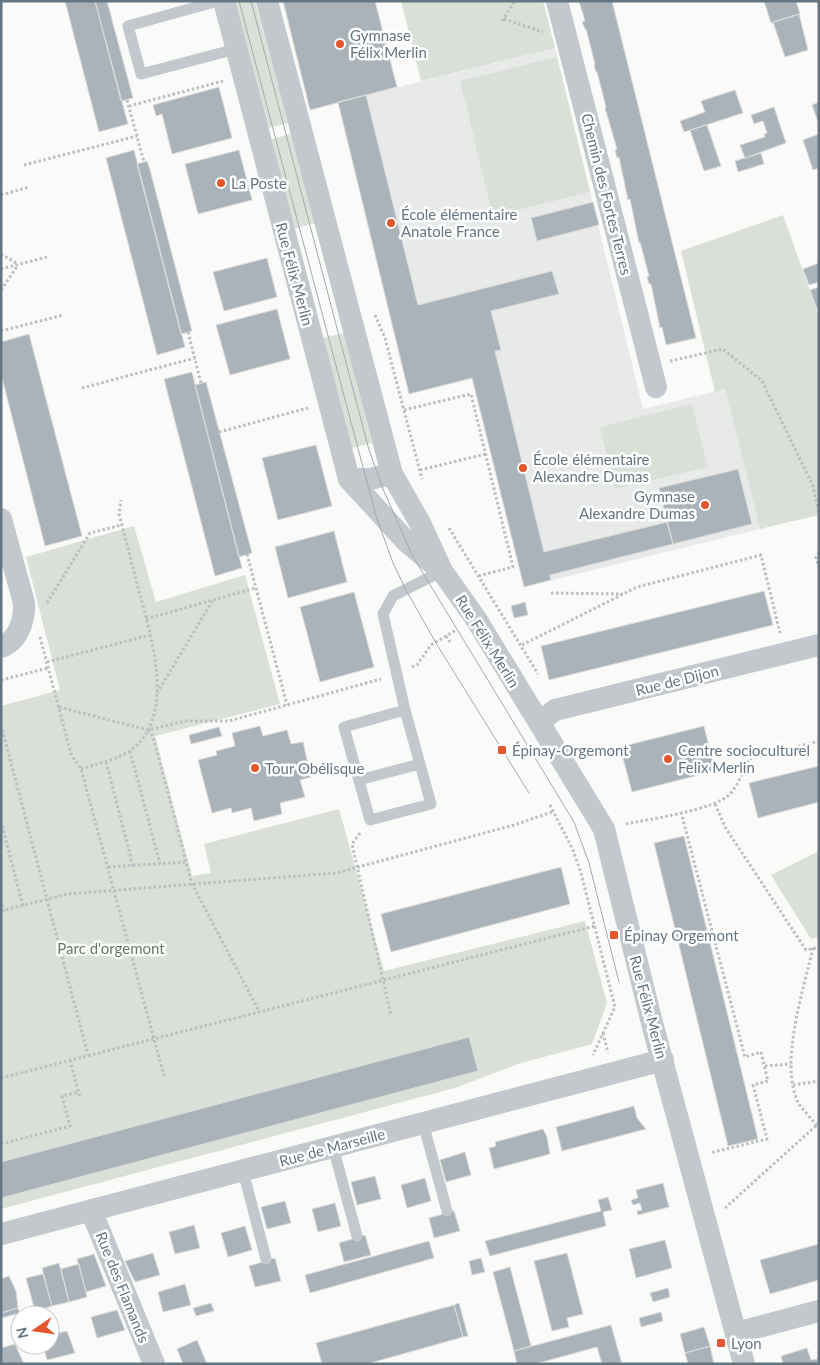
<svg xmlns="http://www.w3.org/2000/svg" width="820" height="1365" viewBox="0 0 820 1365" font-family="Lato,sans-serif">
<rect width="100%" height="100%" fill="#fafaf8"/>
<path fill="#e8e9e9" d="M555,48L643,409L725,389L760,529L524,587L472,379L409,394L338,102Z"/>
<path fill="#dadfd7" d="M235,1H255L288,123L268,128Z
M401,1H543L555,48L421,81Z
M557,57L590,192L493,216L460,81Z
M291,134L315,223L293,229L271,139Z
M783,215L819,316V515L760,529L725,389L715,392L681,251Z
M344,333L372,443L352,448L322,338Z
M692,404L708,467L615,489L600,427Z
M134,526L156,602L245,575L280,704L155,736L192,876L211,873L204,844L339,809L384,971L585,921L607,1003L592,1044L518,1064L455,1088L1,1209V706L60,690L26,557Z
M819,851V937L811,939L771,875Z"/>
<path fill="#aab3b9" stroke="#dcdcda" d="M65,1H95L128,124L99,132Z
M95,1H107L133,98L121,101Z
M283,1H375L397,87L310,110Z
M579,1H612L696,338L666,345L662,327L660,328L651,284H649L647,277L649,276L640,242L639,243L630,199L628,200L619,157L617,158L615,150L617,149L605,108L606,107L597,72H596L594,65L595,64L586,29H585L582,22L585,21Z
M764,1H796L800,14L771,23Z
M799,14L808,50L785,57L773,22Z
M219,87L232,138L172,154L162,114L156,116L153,105Z
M735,90L743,113L684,132L680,121L705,112L701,101Z
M366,95L418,305L552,271L559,294L491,311L501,350L495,351L544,552L667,522L673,544L550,575L551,580L524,587L472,378L409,394L338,102Z
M819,102V125L812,105Z
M774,107L786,143L745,158L740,145L765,137L764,134L767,133L763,121L754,124L751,115Z
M707,125L721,166L704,171L690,130Z
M819,134V168L813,170L803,140Z
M134,150L185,347L157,355L106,158Z
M239,150L252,200L198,214L185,164Z
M761,153L764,164L738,172L735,161Z
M147,161L149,166L192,331L181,334L137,164Z
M593,202L599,225L537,241L531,218Z
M267,258L277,297L224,311L213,272Z
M819,263V282L809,285L803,269Z
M819,287V308L817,309L810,290Z
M277,309L290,359L230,375L216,325Z
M29,334L82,536L45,546L1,374V342Z
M192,372L242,568L215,576L164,379Z
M206,382L252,553L239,557L195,385Z
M316,445L332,506L278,520L262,458Z
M738,469L752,524L673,544L659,488Z
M334,531L347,582L288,598L275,547Z
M764,591L773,625L549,680L541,646Z
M354,592L374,667L320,682L300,607Z
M525,602L528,615L514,618L511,606Z
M260,726L263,736L287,730L291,744L303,742L311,777L300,780L305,797L280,803L282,814L254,821L251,808L232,813L231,808L212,813L198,760L217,755L216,751L235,746L232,733Z
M704,726L715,771L632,792L620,747Z
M219,727L222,736L191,744L189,735Z
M819,766V802L758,818L749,783Z
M684,836L758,1139L728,1146L654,843Z
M561,867L570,904L391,952L381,914Z
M469,1037L478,1071L1,1198V1162Z
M634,1106L637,1118L646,1129L562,1151L556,1127Z
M543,1129L547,1137L550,1154L494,1169L489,1148L496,1146L495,1142Z
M465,1152L471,1175L446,1182L440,1160Z
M375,1176L381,1199L357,1205L351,1182Z
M425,1178L431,1201L407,1208L401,1185Z
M663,1183L669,1207L638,1215L637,1211L642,1210L640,1203L633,1205L631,1200L638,1198L636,1190Z
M608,1197L612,1210L603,1212L606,1226L490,1256L485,1241L601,1211L598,1200Z
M285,1201L291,1223L267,1229L261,1207Z
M335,1203L341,1226L318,1232L312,1209Z
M454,1211L460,1231L434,1238L429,1218Z
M194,1225L200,1248L175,1254L169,1232Z
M245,1226L252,1250L228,1257L221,1233Z
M365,1235L371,1255L344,1262L339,1243Z
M665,1240L672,1268L636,1278L629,1249Z
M429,1241L434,1258L310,1293L305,1275Z
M819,1244V1280L770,1294L760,1260Z
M153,1253L160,1275L135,1282L125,1261Z
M567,1253L583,1314L567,1318L569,1327L552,1331L534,1261Z
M94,1254L106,1286L86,1292L77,1259Z
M275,1258L281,1281L255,1287L249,1266Z
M481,1258L485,1272L472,1275L469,1261Z
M59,1263L69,1302L52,1306L42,1268Z
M79,1264L87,1297L69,1302L61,1269Z
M510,1267L531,1346L514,1351L493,1272Z
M43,1274L52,1306L35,1311L26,1278Z
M9,1276L16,1291L18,1308L1,1313V1279Z
M185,1284L191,1305L163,1312L158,1292Z
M668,1288L670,1297L653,1302L650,1293Z
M211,1303L214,1311L196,1316L193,1308Z
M459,1303L468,1336L463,1337L454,1305Z
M454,1305L463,1337L367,1364H322L316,1343Z
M18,1308L20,1313L1,1318V1313Z
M117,1310L125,1330L97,1338L91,1317Z
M661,1312L663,1321L641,1327L639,1318Z
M611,1325L622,1364H602L597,1347L535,1364H517L514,1351Z
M704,1327L710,1346L685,1353L680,1334Z
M67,1331L75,1353L47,1360L43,1345H50V1335Z
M197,1340L207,1364H183L177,1349Z
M15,1344L24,1364H1V1348Z
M710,1346L714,1364H688L685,1353Z
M807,1348L811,1360L817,1359L818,1364H783L781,1356Z"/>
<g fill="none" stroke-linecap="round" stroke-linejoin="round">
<path stroke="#bbbfc2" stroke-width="3" stroke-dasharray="2.5 2.5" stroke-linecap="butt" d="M504,19L543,32
M502,21L515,1
M127,100L144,162
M129,106L223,81
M24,165L137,136
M1,195L29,187
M1,254L18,264
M1,269L47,257
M1,290L18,265
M375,315L385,338L422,479
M1,331L63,315
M188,332L201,383
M670,361L723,349L762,381L813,486L819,513
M82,388L195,358
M404,410L471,394L513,567L478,576
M219,432L308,408
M420,470L486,454
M449,528L538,674
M819,552L816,558L819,567
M247,554L287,705
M551,593L623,594
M47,603L90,533L122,525
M146,619L255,588
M446,636L450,642
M40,637L71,754L81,769L164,1076
M522,645L637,587L761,555L780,633
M47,662L150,635
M412,667L417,665L431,645L456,630
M1,680L48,668
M157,693L213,600
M59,707L148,730L185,721H229L381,679
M1,725L88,1055
M148,730L153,736L192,884L259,1011
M130,751L160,864
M106,762L133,866
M81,769C97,764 117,760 131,750C177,716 151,636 139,591C132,565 126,540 119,514L121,500
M715,804L725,827L806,950L819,947
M550,805L573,850L581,873L615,1007L593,1055
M681,812L745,1057L761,1052L768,1081L753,1085L767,1139L710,1153
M1,821L23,906
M626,824C650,819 715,810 730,794C739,784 743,771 749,759L819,741
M360,833L352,844L391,1015
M108,867L186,862
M1,900L4,911
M1,911L67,894L336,873L514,825L552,812
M813,948C804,988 778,1066 799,1104C804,1111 811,1118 816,1125H819
M603,1033L608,1053
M70,1060L80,1098
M765,1066L791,1064
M1,1078L595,926
M793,1085L819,1081
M1,1144L70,1126L62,1096L78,1092
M725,1208L819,1123"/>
<path stroke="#c3c8cc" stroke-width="11" d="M218,1L128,26L141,74L236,49
M405,710L344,727L370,820L431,804L405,710L383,614L393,596L442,571
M359,780L420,764
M423,1123L447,1211
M333,1147L357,1236
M243,1171L266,1259"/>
<path stroke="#c3c8cc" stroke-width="22" d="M224,1L349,479L406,541L437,567
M267,1L392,474L420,523L442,571L476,619L604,829L652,1023L744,1364
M557,1L656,387
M349,479H370L392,474
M1,519L24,603C25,620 18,641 1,647
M539,722L555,710L819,645
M91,1210L154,1364
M1,1234L663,1060
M736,1333L819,1311"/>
<path stroke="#a2aab0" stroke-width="1" d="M239,1L376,516L393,563L406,590L436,643L529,793
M251,1L369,450L383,489L412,555L574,822L589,863L619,982"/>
</g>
<g fill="#e4572e" stroke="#fff" stroke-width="2">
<circle cx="340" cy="44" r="5"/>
<circle cx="221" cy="183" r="5"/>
<circle cx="391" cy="223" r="5"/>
<circle cx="523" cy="468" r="5"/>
<circle cx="705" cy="505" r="5"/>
<rect x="497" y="745" width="10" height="10" rx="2.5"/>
<circle cx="668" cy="759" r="5"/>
<circle cx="255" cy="768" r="5"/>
<rect x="609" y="930" width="10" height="10" rx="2.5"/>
<rect x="716" y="1338" width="10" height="10" rx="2.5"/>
</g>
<g text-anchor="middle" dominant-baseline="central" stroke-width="5" stroke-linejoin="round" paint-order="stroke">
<g font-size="15" fill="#657683" stroke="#fff" text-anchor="start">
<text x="350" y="35">Gymnase<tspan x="350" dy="17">Félix Merlin</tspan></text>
<text x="231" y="183">La Poste</text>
<text x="401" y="214">École élémentaire<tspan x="401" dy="17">Anatole France</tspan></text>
<text x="533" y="459">École élémentaire<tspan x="533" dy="17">Alexandre Dumas</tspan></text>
<text x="695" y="496" text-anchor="end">Gymnase<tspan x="695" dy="17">Alexandre Dumas</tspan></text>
<text x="512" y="750">Épinay-Orgemont</text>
<text x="678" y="750">Centre socioculturel<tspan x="678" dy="17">Felix Merlin</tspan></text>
<text x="265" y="768">Tour Obélisque</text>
<text x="624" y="935">Épinay Orgemont</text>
<text x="731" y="1343">Lyon</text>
</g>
<g font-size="15" fill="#657683" stroke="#fff">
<text transform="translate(607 194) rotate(76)">Chemin des Fortes Terres</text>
<text transform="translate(295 274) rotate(75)">Rue Félix Merlin</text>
<text transform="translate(488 641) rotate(58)">Rue Félix Merlin</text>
<text transform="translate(677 680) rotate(-14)">Rue de Dijon</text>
<text transform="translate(649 1007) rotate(75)">Rue Félix Merlin</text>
<text transform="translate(332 1147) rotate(-15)">Rue de Marseille</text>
<text transform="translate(123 1287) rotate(68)">Rue des Flamands</text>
</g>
<g font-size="15" fill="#687a64" stroke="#fff">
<text x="111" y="948">Parc d'orgemont</text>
</g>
</g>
<rect width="820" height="1365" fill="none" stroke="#657683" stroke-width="5"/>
<g transform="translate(35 1330) rotate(257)"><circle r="24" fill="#ffffff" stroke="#c1c8cd"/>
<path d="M0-4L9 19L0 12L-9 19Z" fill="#e4572e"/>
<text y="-8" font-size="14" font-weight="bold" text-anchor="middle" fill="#657683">N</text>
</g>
</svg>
